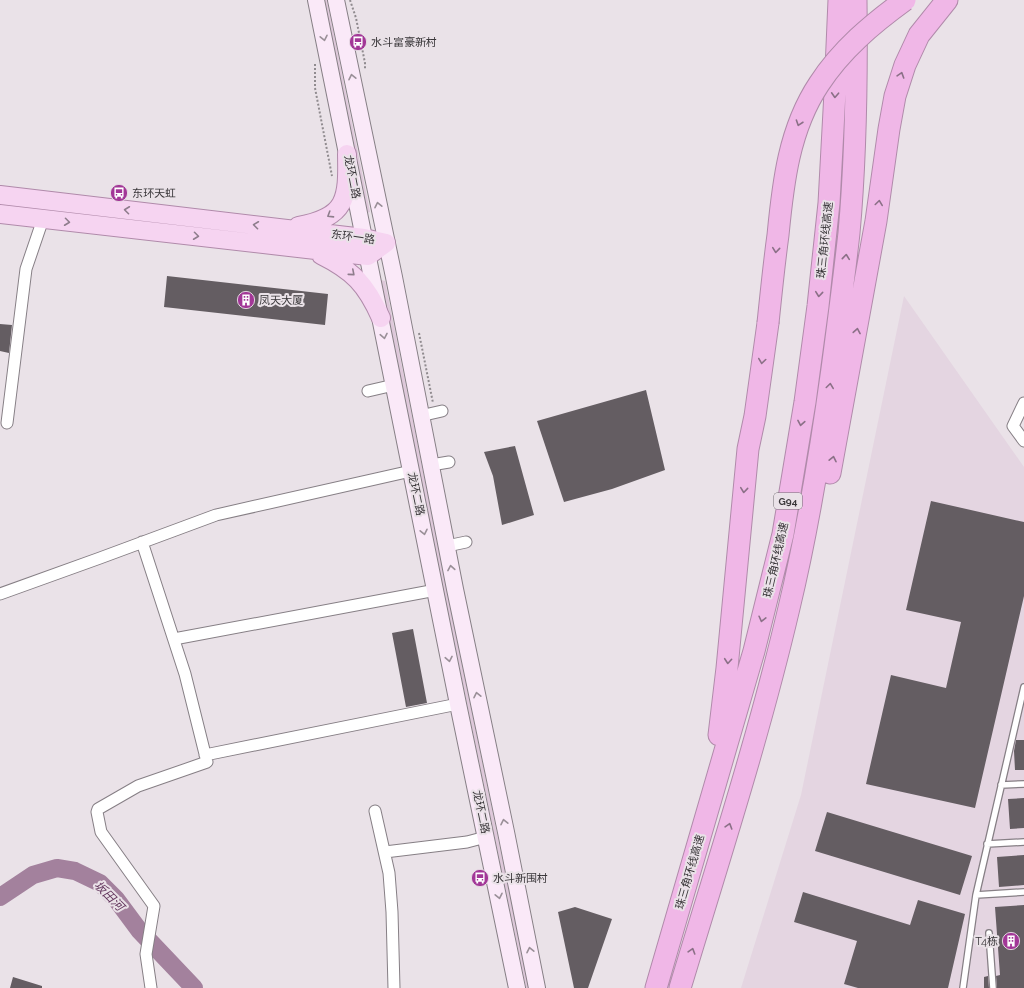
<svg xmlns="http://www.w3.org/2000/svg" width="1024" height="988" viewBox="0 0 1024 988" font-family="Raleway,'Noto Sans SC',sans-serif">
<rect width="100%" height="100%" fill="#eae2e8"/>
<path fill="#e4d5e1" d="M904,296L1024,467V988H741L801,795Z"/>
<path fill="#dec8da" d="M323,0H327L370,212L367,213Z
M381,280L385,281L446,587L529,988H526L443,588Z"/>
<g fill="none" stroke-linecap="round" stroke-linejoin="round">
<path stroke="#a3819d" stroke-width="18" d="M0,897L33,875L57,868L75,871L100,883L116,899L139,930L194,988"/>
</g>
<path fill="#645d62" d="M167,276L328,294L325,325L164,307Z
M0,324L12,325L9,353L0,351Z
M646,390L665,470L612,489L564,502L537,421Z
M515,446L534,515L502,525L493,476L484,452Z
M931,501L1024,522V596L975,808L866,784L891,675L946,688L961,622L906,610Z
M413,629L427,703L406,707L392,633Z
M1016,740H1024V770H1015L1014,751Z
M1024,798V828L1010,829L1008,799Z
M827,812L972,856L960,895L815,851Z
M1024,855V885L999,887L997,857Z
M803,892L910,925L918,900L965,914L948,988H858L844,984L857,941L794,922Z
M1024,905V988H997L996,976L1000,975L995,907Z
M575,907L612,919L588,988H574L558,912Z
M988,976L989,988H984V977Z
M13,977L42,986V988H10Z"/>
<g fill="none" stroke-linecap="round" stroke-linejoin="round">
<defs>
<path id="lane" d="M1001,785L1024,784
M987,844L1024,842
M976,895L1024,892
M989,933L993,988
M963,988L976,895L1024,687"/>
<path id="street" d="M368,391L394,385
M1024,403L1013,426L1024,441
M420,416L442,411
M7,423L26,269L43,219
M431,465L449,462
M142,542L185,674L207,762L138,786L98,809L97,812L101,832L154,906L146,954L151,988
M447,546L466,542
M0,594L100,558L216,515L411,471
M174,639L436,590
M205,755L458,704
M375,811L389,873L392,912L394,988
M385,852L467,842L486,837"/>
<path id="secondary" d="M316,0L458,704L517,988
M336,0L394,277L455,589L506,832L537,988"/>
<path id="primary" d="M0,195L364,238L386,243
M0,214L368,256L386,243
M298,226C347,217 348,199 347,154
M321,255C353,271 366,284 381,318"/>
<path id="highway" d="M830,473L876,221L889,129L895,96L905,65L919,35L947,0
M719,735L727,668L748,449L755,416L768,323
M656,988L754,651L783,534L805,402L818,306L829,203L835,92L839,0
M680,988C718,862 759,736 789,608C808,529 821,449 832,369C838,324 844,278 849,233C856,156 857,78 856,0"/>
</defs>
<use href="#lane" stroke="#867f85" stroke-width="8"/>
<use href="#street" stroke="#867f85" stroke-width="13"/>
<use href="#secondary" stroke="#867f85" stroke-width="18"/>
<use href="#primary" stroke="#b08aaa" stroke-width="20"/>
<use href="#highway" stroke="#b08aaa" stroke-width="23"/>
<path stroke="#908b8f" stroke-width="2" stroke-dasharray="2 2" stroke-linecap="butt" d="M350,0L356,18L365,63V69
M315,64V88L332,176
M419,333L433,403"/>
<use href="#lane" stroke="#fff" stroke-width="5.5"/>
<use href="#street" stroke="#fff" stroke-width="11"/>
<use href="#secondary" stroke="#fae9f8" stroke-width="16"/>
<use href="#primary" stroke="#f6d4f1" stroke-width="18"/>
<use href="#highway" stroke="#f0b7e7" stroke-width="21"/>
<defs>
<path id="highway-bridge" d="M768,323C771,294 774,264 778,235C783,183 789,129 819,84C841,50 872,24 905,0"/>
</defs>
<use href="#highway-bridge" stroke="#b08aaa" stroke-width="23" stroke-linecap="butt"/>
<use href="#highway-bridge" stroke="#f0b7e7" stroke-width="21"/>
</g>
<defs><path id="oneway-chevron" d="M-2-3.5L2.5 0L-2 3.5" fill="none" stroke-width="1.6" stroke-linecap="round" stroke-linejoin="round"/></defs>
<g stroke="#9a9098">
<use href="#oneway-chevron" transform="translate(324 38) rotate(78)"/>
<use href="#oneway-chevron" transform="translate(352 77) rotate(-102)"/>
<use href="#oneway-chevron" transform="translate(378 205) rotate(-102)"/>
<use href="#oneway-chevron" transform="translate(384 336) rotate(79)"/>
<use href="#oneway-chevron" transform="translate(424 532) rotate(78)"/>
<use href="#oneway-chevron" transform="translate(451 568) rotate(-100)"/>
<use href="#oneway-chevron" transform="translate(449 659) rotate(79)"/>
<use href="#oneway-chevron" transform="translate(477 695) rotate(-102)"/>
<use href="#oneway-chevron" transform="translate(504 822) rotate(-102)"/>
<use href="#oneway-chevron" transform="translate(499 896) rotate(78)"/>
<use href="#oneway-chevron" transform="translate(530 950) rotate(-102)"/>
</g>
<g stroke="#8b7087">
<use href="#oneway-chevron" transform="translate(901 75) rotate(-72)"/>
<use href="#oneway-chevron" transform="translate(835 95) rotate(93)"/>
<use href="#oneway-chevron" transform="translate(799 123) rotate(109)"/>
<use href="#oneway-chevron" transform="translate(879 203) rotate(-82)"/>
<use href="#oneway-chevron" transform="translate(776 250) rotate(96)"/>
<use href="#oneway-chevron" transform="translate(846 257) rotate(-84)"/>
<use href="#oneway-chevron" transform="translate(819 294) rotate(96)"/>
<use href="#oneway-chevron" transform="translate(857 331) rotate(-80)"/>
<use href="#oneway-chevron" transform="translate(762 361) rotate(98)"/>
<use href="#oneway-chevron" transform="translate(830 386) rotate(-82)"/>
<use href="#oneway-chevron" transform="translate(801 423) rotate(100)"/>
<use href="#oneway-chevron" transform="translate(833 459) rotate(-78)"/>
<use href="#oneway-chevron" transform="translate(744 490) rotate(96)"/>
<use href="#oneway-chevron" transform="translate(762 619) rotate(104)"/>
<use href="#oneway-chevron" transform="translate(728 661) rotate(95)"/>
<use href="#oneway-chevron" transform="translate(729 826) rotate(-73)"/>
<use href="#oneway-chevron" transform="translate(692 951) rotate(-73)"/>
</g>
<g stroke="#8e7d8c">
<use href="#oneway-chevron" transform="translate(127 210) rotate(-173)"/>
<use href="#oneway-chevron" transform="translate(330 215) rotate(148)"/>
<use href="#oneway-chevron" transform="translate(67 222) rotate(7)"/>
<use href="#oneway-chevron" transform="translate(256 225) rotate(-173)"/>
<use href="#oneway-chevron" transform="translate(196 236) rotate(7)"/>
<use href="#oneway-chevron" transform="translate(352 273) rotate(41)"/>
</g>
<defs>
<symbol id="bus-disc" viewBox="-11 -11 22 22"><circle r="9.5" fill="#a23797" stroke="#eae2e8"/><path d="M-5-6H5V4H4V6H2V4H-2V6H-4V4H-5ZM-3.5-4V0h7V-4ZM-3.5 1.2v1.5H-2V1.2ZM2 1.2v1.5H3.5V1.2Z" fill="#fff"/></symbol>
<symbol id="building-disc" viewBox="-11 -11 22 22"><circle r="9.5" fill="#a23797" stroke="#eae2e8"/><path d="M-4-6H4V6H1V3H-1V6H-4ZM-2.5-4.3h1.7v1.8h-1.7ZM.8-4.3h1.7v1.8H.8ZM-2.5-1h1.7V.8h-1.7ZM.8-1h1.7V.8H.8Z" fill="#fff"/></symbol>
</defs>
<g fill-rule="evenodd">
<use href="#bus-disc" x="348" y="32" width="20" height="20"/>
<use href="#bus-disc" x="109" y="183" width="20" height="20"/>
<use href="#building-disc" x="236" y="290" width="20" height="20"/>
<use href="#bus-disc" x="470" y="868" width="20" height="20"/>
<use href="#building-disc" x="1001" y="931" width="20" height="20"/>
</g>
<g text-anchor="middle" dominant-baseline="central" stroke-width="4" stroke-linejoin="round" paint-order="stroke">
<rect fill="#eae2e8" stroke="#6e6a6e" stroke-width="1" x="774" y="493" width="28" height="16" rx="3"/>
<g font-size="10" font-weight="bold" fill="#393639">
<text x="788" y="501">G94</text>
</g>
<g font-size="11" fill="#393639" stroke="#eae2e8" text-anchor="start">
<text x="371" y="42">水斗富豪新村</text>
<text x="132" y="193">东环天虹</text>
<text x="259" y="300">凤天大厦</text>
<text x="493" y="878">水斗新围村</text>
<text x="998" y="941" text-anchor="end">T4栋</text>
</g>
<g font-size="11" fill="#393639" stroke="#eae2e8">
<text transform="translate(352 177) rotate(79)">龙环二路</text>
<text transform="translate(353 237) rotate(8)">东环一路</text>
<text transform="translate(825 240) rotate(-84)">珠三角环线高速</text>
<text transform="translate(416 494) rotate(78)">龙环二路</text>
<text transform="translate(776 560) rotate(-77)">珠三角环线高速</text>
<text transform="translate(481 812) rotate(78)">龙环二路</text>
<text transform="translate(690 872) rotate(-74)">珠三角环线高速</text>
</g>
<g font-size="12" font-style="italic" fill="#63365d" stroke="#eae2e8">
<text transform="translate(109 896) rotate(45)">坂田河</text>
</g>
</g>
</svg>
